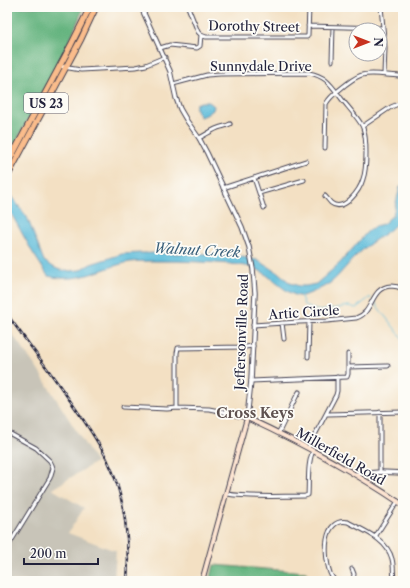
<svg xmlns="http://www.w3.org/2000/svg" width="410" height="588" viewBox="0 0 410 588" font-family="'Libre Caslon Text',serif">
<rect width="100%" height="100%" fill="#fdfcf7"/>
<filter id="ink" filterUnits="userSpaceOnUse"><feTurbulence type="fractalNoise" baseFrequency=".025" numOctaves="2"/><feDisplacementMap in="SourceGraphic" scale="8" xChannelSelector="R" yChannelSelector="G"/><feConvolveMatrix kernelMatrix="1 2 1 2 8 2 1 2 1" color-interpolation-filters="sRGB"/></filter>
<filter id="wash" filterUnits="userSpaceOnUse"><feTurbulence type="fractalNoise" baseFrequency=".012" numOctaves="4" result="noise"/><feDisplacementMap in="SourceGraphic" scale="16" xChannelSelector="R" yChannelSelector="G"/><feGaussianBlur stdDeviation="0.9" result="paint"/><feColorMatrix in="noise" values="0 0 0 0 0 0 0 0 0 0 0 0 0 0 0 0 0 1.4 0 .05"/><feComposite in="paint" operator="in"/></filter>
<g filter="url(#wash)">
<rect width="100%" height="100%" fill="#f3e0c3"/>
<path fill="#c8c4b8" d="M7,327L36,367L96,462L52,489L84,508L68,533L116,551L114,581H7Z"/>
<path fill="#64b37e" stroke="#436a5c" d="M7,7H84L63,56L7,158Z
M214,565L306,572L312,581H210Z"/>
<path fill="#5bbbd9" stroke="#3e6e8a" d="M201,102H209L214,106L213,110L206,115L200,117C197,113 195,109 196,104Z
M403,185C403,193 405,208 402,215C396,228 382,235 371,243C362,250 352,259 345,268C340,273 336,279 330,283C324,287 307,296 300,296C289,296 271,277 262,272C252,266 241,265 230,264C207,262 183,261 160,261C150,261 140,261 130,262C99,268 81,284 48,276L33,253L7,206V192L11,196L27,217L44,261L55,268L60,270L71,271L80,270L91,264L122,254L141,253L228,254L257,260L279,273L290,283L299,286H306L316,284L340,263L368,231L375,226L383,224L393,215L400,187Z"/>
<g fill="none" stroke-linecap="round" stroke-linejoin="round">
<path stroke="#5bbbd9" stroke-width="1" d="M300,294L304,305L307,307L312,309L320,311L349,306L356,308L369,298H371
M374,301H375L377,306L403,339"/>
</g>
</g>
<g filter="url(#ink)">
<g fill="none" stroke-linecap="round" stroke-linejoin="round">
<defs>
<path id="minor" d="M381,7L385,48L384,74
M308,26L383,28
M201,35L206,37H307L308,35L309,7
M160,48L170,45L197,48L200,46L201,35L198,32L188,7
M332,61L333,27
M60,66L69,68L81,70L136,67L146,65L165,57
M173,84L207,75L220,74L309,73C326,76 331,85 341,98C346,105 361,121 363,128C367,138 367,168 363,179C360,190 344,213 331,203C329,201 327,198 325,196
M363,126L391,107L403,102
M199,138C206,135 213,129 221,127C224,126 227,126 230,124
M325,148L326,104C329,98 334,94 339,90C358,74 362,72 387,75C393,76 398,75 403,77
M254,178L264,208
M223,188L306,161
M259,193L304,180
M282,323L284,339
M253,325L299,322L327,321L356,318C374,313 370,287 391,286C396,286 399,287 403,289
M308,357L309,322
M348,367L388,366
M251,381L347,377L348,374V354
M123,407L167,409L177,408L209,409L219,411L247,418
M177,408V353L178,348L245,347L253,346
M380,412V472
M326,414H328L403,412
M7,432L36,448L50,461L52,465L53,468L50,478L7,548
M279,432L296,397L299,392
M308,448L336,395L337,391V377
M227,494C253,498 279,496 305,496L308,495C309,482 307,463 313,451
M375,537L398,501
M352,569L354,574L353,581
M335,581C333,578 331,576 330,573C324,557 322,517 348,522C364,531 387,539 392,559C394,566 393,574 394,581"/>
<path id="tertiary" d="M141,7L170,71L176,98L180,109L187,121L199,138L207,153L242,227L249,247L253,269L255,293L251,381L247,418
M356,474L380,472L403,473"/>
<path id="secondary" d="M202,581L247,418C301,443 353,471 403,505"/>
<path id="trunk" d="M7,165L71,45L90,7
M7,177L81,39L96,7"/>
</defs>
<use href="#minor" stroke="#413e4f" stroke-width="5"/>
<use href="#tertiary" stroke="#413e4f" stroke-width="5.5"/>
<use href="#secondary" stroke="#413e4f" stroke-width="6"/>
<use href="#trunk" stroke="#413e4f" stroke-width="7"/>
<use href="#minor" stroke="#fff" stroke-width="3"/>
<use href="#tertiary" stroke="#fff" stroke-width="3.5"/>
<use href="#secondary" stroke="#fde4d1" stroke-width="4"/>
<use href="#trunk" stroke="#fabc8b" stroke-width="5"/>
<defs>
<path id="rail" d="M7,314C24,338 42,361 59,385C76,409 94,433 107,459C125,495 130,542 127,581"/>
</defs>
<use href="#rail" stroke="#22223b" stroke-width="2.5"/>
<use href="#rail" stroke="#fdfcf7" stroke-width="1" stroke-dasharray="3" stroke-linecap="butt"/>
</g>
</g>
<g text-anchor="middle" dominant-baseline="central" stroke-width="3.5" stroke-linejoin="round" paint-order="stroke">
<rect fill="#fdfcf7" stroke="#646373" stroke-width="1" x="24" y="93" width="44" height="20" rx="3"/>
<g font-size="12" font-weight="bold" fill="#22223b">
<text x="46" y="103">US 23</text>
</g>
<g font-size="13" fill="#22223b" stroke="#fdfcf7">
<text transform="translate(254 26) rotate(1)">Dorothy Street</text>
<text x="261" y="66">Sunnydale Drive</text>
<text transform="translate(304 312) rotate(-4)">Artic Circle</text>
<text transform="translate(241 332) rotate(-88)">Jeffersonville Road</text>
<text transform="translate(341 456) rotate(30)">Millerfield Road</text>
</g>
<g font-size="14" font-style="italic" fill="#395f7a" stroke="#fdfcf7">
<text transform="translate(197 250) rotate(3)">Walnut Creek</text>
</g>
<g font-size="14" font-weight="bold" fill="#5e514f" stroke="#fdfcf7">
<text x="255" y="413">Cross Keys</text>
</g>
</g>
<rect width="410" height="588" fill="none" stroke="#fdfcf7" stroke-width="24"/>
<g transform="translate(368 42) rotate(90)"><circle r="19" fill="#fdfcf7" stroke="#a5a5ac"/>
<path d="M0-3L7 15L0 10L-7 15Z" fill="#c8321e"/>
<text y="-6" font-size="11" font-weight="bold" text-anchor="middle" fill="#22223b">N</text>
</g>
<path d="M24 558v6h74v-6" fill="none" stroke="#22223b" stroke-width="2"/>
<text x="30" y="558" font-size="12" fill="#22223b" stroke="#fdfcf7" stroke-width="3" paint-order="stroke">200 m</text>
</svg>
